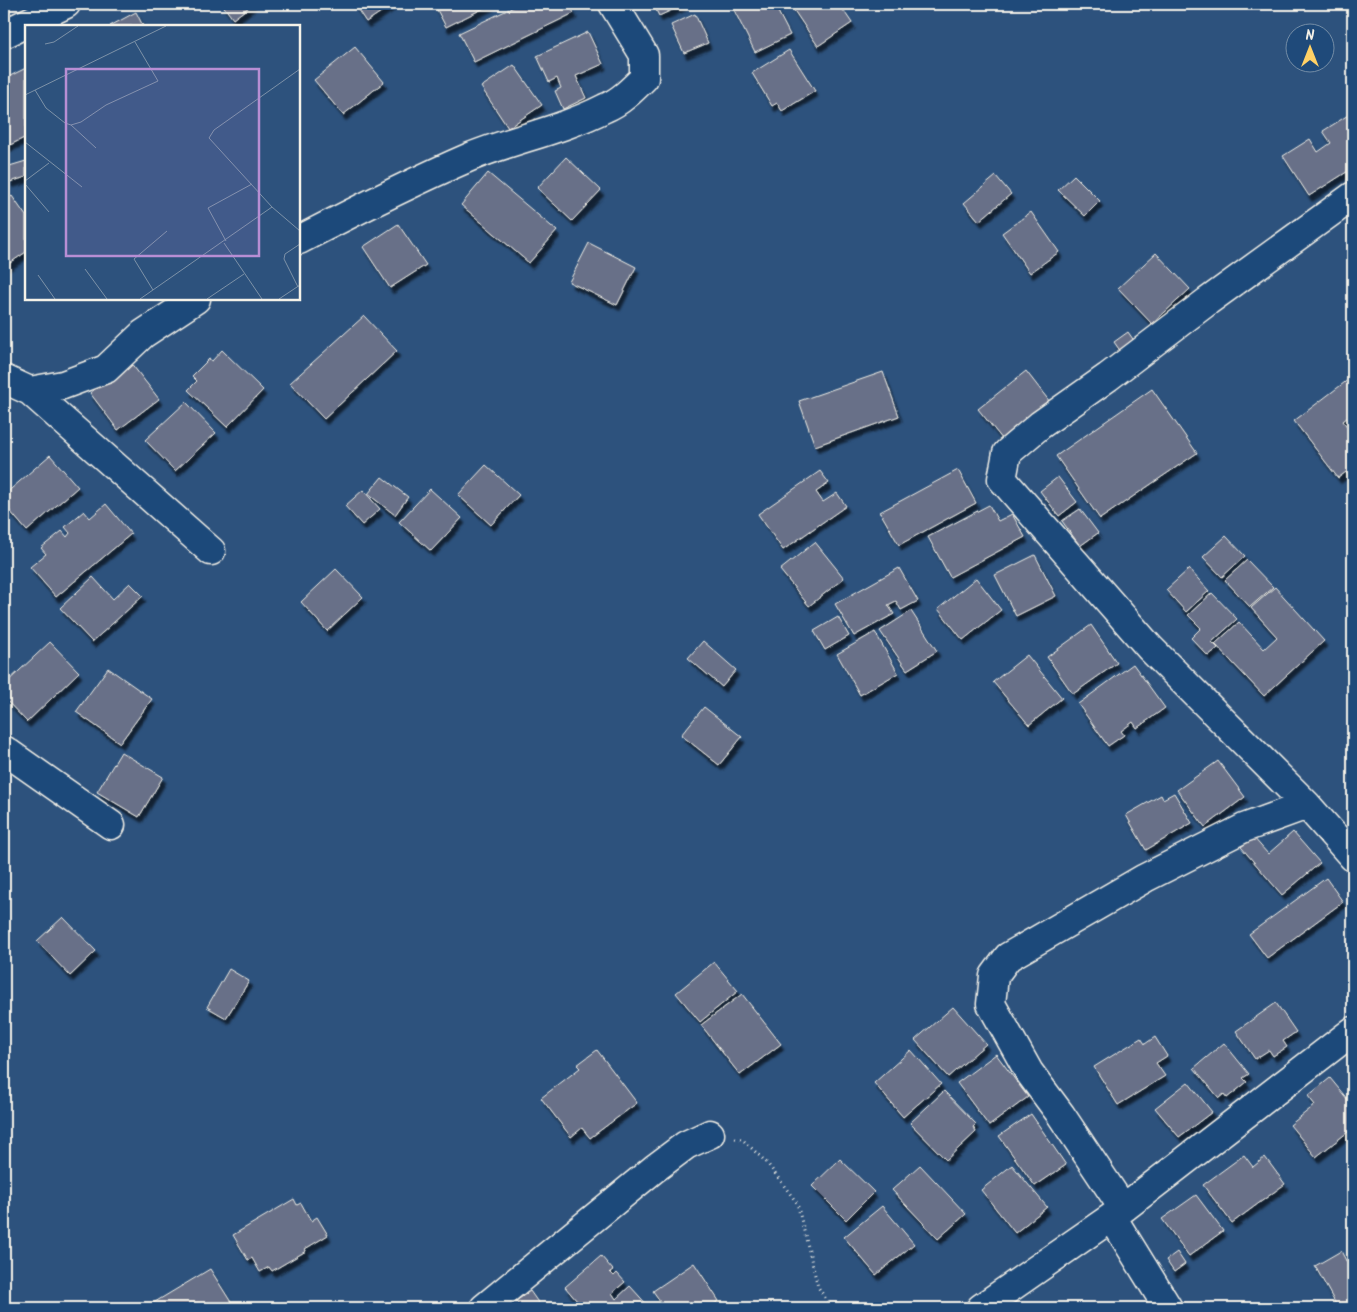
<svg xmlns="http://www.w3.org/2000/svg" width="1357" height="1312" viewBox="0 0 1357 1312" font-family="Kalam,sans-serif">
<defs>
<filter id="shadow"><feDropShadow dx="3" dy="5.5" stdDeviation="1" flood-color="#0009"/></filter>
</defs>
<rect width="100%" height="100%" fill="#2d527d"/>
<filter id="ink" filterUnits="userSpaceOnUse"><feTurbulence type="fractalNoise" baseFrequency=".02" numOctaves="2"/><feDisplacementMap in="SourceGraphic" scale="10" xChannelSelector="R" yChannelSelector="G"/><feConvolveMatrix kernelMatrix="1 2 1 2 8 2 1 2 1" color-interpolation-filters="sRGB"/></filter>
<g filter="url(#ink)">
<path fill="#677088" stroke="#f4f1e8" filter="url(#shadow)" d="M222,4H253L233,19Z
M354,4H393L366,22Z
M434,4H492L446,27Z
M520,4H569L574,13L474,62L459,33Z
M653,4H685L659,16Z
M731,4H774L790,35L755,52Z
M794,4H839L852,23L818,46L791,6Z
M136,12L143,26H110Z
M695,14L708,43L684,53L671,25Z
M588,32L603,64L576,76L586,98L563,109L555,91L561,88L557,78L549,82L537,56Z
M355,47L384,82L343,115L314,80Z
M789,50L815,91L782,111L777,103L772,106L752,73Z
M514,65L542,105L508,128L481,87Z
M26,68V137L8,146L4,136V79Z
M1353,112V168L1309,196L1283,156L1310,139L1318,152L1331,143L1323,131Z
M566,157L601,190L572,221L537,188Z
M26,161V177L10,182L6,167Z
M488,173L557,231L529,263L461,205Z
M1074,175L1100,201L1085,216L1058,190Z
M996,176L1011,194L979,221L964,203Z
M12,196L26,216V252L4,267V201Z
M1031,212L1059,252L1030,273L1002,233Z
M398,224L426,265L390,288L363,247Z
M589,243L636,267L617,305L569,282Z
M1156,253L1190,289L1152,324L1118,288Z
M364,316L397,351L324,419L290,383Z
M1128,332L1135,342L1121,352L1114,342Z
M222,350L263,390L227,427L188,390L197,381L192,376L209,359L212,361Z
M130,362L159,399L118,430L90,393Z
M1026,371L1050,402L1003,440L978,409Z
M883,372L899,416L815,446L799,401Z
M1353,376V413L1343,421L1353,435L1352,480L1346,472L1338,478L1294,421Z
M1152,389L1197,453L1100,519L1056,456Z
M186,402L216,433L175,471L145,440Z
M50,455L78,487L27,531L4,504V495Z
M486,465L519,495L491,525L458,495Z
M958,470L976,503L899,545L880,512Z
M820,471L829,483L816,492L823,502L837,493L846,506L783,550L758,514Z
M382,477L408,497L395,515L368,494Z
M1058,477L1077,502L1059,516L1040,491Z
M430,489L462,518L431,551L399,522Z
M363,490L380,509L362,525L345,506Z
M106,504L131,534L56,597L30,567L46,554L41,548L62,531L67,537L70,533L65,527L84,511L90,518Z
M989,505L998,521L1012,514L1025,537L950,577L928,537Z
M1080,509L1098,533L1080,546L1062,521Z
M1226,536L1245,556L1222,577L1203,557Z
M815,542L844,578L809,606L780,570Z
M1035,555L1056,596L1016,616L995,575Z
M1247,560L1273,587L1250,607L1225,580Z
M899,568L918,601L901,610L896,601L888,605L894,614L854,636L835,604Z
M336,569L363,597L327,631L301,602Z
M1189,569L1209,591L1186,612L1166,590Z
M93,577L113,599L130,583L143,596L92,642L60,608Z
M976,578L1001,610L963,640L938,609Z
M1275,587L1324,641L1264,696L1215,644L1239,622L1264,649L1277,637L1251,608Z
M1212,593L1237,619L1212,642L1218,648L1208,656L1191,638L1201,628L1188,615Z
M911,611L937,651L907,670L880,631Z
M838,617L849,636L825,650L814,631Z
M1091,625L1117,663L1073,694L1047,657Z
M875,632L898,673L860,695L837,654Z
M703,641L736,670L722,687L688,658Z
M50,642L79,672L27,722L4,698V685Z
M1027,655L1062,698L1029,725L993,682Z
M1133,664L1165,708L1137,728L1133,722L1121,731L1124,735L1108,746L1078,704Z
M108,668L152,699L120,743L76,712Z
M704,707L742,737L719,765L681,735Z
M121,752L163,777L139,817L97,792Z
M1218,761L1245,797L1205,827L1177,790Z
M1174,793L1192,823L1146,850L1126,815L1161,795L1163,799Z
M1293,832L1320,863L1282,895L1241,847L1253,837L1268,854Z
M1326,878L1343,902L1267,958L1249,934Z
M63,917L96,951L70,976L37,941Z
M714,962L738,991L700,1022L676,993Z
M229,969L249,981L226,1018L207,1007Z
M742,994L781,1044L740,1075L701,1025Z
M1276,1003L1296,1032L1283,1041L1287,1047L1273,1056L1269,1050L1255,1059L1236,1031Z
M953,1007L986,1044L948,1077L915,1040Z
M1155,1037L1167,1056L1156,1063L1165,1076L1118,1105L1094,1067L1141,1038L1145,1044Z
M1224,1043L1249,1074L1243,1078L1247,1082L1227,1098L1224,1094L1219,1098L1194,1068Z
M597,1050L637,1103L590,1138L582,1128L571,1137L541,1098L580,1068L577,1065Z
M911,1050L941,1084L903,1117L874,1083Z
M996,1054L1028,1097L989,1126L957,1083Z
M1330,1078L1353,1106V1128L1316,1157L1290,1125L1315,1105L1308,1096Z
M1188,1082L1212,1112L1179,1137L1155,1108Z
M944,1091L976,1124L973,1127L976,1132L946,1160L910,1123Z
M1031,1114L1066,1165L1035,1186L999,1136Z
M1244,1155L1253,1167L1265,1157L1285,1184L1232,1223L1203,1185Z
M840,1159L874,1192L846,1220L812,1186Z
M920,1165L966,1214L938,1239L892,1190Z
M1012,1165L1047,1207L1015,1233L981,1190Z
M1196,1195L1223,1231L1189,1256L1162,1219Z
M294,1199L297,1205L301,1203L311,1221L317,1217L328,1235L305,1249L306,1251L272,1271L269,1267L260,1272L252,1258L248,1260L233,1235Z
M882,1206L914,1244L876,1275L844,1237Z
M1341,1251L1353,1274V1308H1338L1315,1266Z
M1177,1252L1185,1264L1174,1272L1166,1260Z
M601,1256L613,1270L610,1272L614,1276L617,1273L625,1282L612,1293L616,1299L630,1286L650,1308H583L565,1287Z
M694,1263L719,1301L708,1308H665L653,1291Z
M210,1269L234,1307L233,1308H145Z
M530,1291L542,1308H521L516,1301Z"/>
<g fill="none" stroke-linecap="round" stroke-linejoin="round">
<defs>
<path id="street" d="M4,34L66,4
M1353,196L1208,301L1108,377L1040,425L1007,453L1002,479L1150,648L1307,805L1353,857
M299,240C355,211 412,182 470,157C514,139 562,130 605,108C620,102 633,89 644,78V55L613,4
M4,379L30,391L63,385L106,369L143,334L196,299
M30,391L211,551
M4,750L111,825
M1123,1208L1061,1115L1029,1072L991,1004L994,976L1008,957L1145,878L1244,828L1307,805
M1112,1217L1168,1308
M484,1308L654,1169L686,1145L710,1134
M981,1308L1112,1217L1353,1031"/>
</defs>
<use href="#street" stroke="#f4f1e8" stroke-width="31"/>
<path stroke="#f4f1e8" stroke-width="3" stroke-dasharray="1 4" stroke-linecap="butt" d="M735,1138L742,1139L767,1163L797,1203L818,1287L832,1308"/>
<use href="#street" stroke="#1f4a7a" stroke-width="28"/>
</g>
</g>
<g transform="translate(25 25)">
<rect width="275" height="275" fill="#2d527d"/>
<path fill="none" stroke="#7d92a8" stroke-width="1" d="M20,19L29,17L53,1M275,44L189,105L184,113L247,182L275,206M10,65L21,83L40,98L46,100L56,97L81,80L133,56L110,17M0,70L141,1M46,100L71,123M0,117L57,162M0,156L24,138M0,159L24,187M201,216L183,183L227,159M199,218L237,274M60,244L82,274M13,250L30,274M273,262L259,234L260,229L275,219M128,265L109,234L142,206M115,274L247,182M182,274L219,249M254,274L275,260"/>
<path fill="#b88ed4" fill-opacity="0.15" stroke="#b88ed4" stroke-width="2.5" d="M41,44H234V231H41Z"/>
<rect width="275" height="275" fill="none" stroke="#f4f1e8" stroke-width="2.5"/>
</g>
<rect width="1357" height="1312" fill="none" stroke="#1f4a7a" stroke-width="20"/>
<rect x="10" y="10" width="1337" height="1292" fill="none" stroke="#f4f1e8" stroke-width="2" filter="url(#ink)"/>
<g transform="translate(1310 48)"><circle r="24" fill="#1f4a7a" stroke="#748da6"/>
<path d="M0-4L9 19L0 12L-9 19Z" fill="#ffd166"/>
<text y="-8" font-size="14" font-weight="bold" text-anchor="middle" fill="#f4f1e8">N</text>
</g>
</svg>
